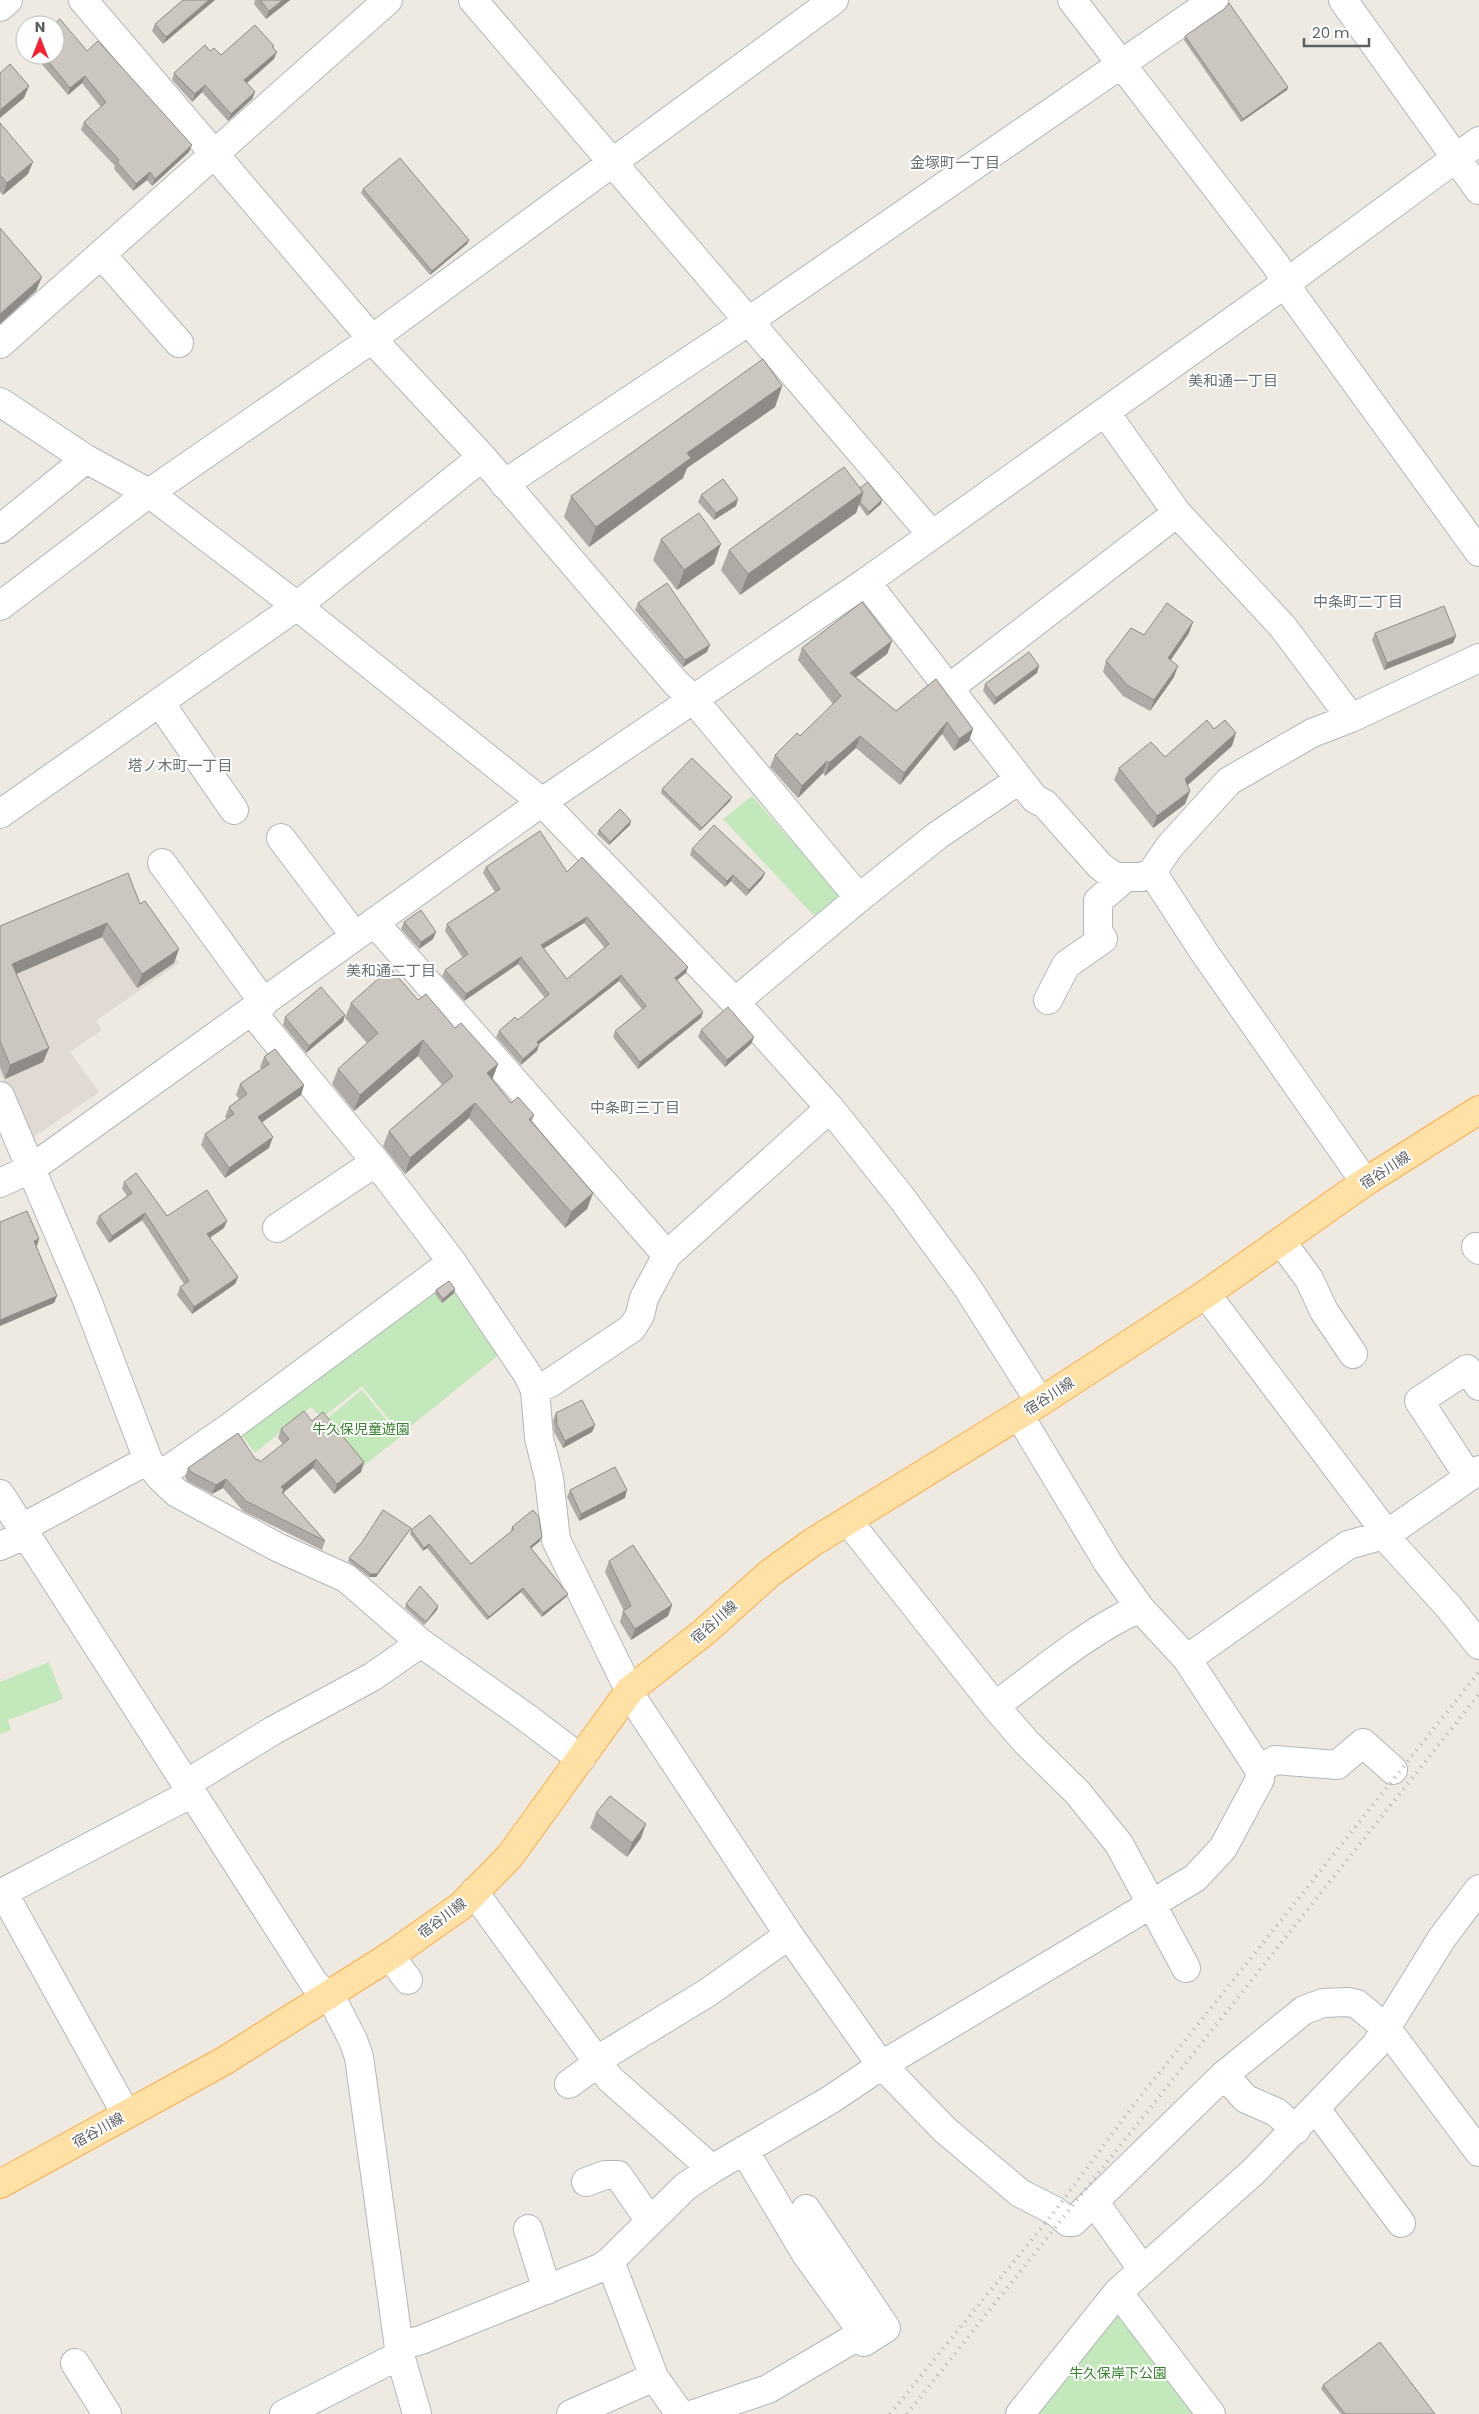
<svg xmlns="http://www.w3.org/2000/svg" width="1479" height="2414" viewBox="0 0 1479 2414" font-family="Poppins,'Noto Sans JP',sans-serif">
<rect width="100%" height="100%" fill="#eee9e1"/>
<path fill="#e0dad2" d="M123,886L179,963L96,1021L102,1030L70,1052L99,1092L34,1137L27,1135L0,1073V936Z"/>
<path fill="#c3e8bb" d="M752,796L839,895V905L819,921L723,819Z
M456,1277L505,1350L401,1434L362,1386L322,1418L311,1407L255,1453L237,1429Z
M362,1390L400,1437L361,1468L323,1422Z
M49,1662L63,1699L8,1720L11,1730L0,1734V1682Z
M1119,2304L1199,2414H1035Z"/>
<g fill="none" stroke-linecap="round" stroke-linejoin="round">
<defs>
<path id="minor" d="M83,0L372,339L482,457L675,682L694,700L859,898
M473,0L932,535
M1072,0L1276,265L1294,297L1479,552
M1343,0L1479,190
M0,7L8,0
M101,254L179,343
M0,344L388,0
M0,402L86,459L149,493L297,606L542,802L735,1002L830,1108L901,1197L967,1287L1040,1402
M1105,412L1177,513L1283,627L1351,718
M504,484L749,321L1214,0
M0,529L86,459
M866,582L1035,799L1045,804L1100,866L1115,877H1142L1152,872L1170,846L1229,781L1312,733L1351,718L1479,658
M0,606L149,493L372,339L834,0
M948,689L1177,513
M160,703L234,810
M0,814L297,606L482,457
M281,838L355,936
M162,863L264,1003
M1152,872L1204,952L1365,1182
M374,922L667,1255
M1048,1000L1066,965L1103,939L1098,932V901L1126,877
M735,1002L859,898L938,835L1019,780
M252,1012L376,1162L452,1262L528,1375L535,1390L539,1438L549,1478L556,1540L635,1702L789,1935L878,2061L945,2130L1020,2193L1055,2211L1068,2222H1073L1224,2075L1304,2010L1323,2003L1348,2002L1357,2004L1387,2029L1479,2152
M0,1096L87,1300L148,1460L159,1476L177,1493L279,1548L346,1578L421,1643L527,1718L581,1759
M0,1183L32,1168L542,802L866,582L1286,283L1479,141
M277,1228L376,1162
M1281,1241L1309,1279L1324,1311L1353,1354
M1476,1247L1479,1250
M1206,1294L1387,1534L1388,1540L1448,1606L1479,1645
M535,1390L550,1383L632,1328L640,1315L644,1298L667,1255L830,1108
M159,1476L230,1427L452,1262
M1469,1477L1419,1401L1467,1369L1479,1386
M0,1494L314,1983L334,2003L353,2040L359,2057L400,2355L417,2414
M848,1521L995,1706L1026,1742L1077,1792L1119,1844L1186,1968
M0,1546L16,1539L33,1522L148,1460
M1187,1659L1348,1545L1387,1534L1479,1470
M995,1706C1041,1672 1088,1631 1140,1608
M1259,1769L1275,1760L1337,1765L1363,1743L1393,1770
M186,1784L274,1730L372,1677L421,1643
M3,1892L126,2114
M474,1892L610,2079L712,2169
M0,1894L192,1793
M390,1956L408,1980
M1224,2075L1246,2099L1276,2112L1296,2130
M569,2084L599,2062L602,2057L707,1993L789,1935
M1316,2109L1401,2223
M586,2182L605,2175H618L650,2221
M1095,2203L1143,2270
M806,2209L886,2328L864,2342
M528,2229L547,2290
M610,2261L654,2377L680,2414
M1118,2292L1211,2414
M399,2346L421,2340L600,2268L610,2261L686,2186L712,2169L830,2100L882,2065L1195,1878L1223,1848L1260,1779L1259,1769L1187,1659L1140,1608L1108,1563L1019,1415
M75,2363L107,2414
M284,2414L400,2355
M571,2414L654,2377
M694,2414L768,2389L863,2333L806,2254L744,2150
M1020,2414L1118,2292L1252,2173L1375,2046L1442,1938L1479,1889"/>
<path id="major" d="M0,2184L224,2061L390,1956L461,1906L510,1856L630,1690L703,1633L770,1573L813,1542L1040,1402L1206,1294L1365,1182L1479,1110"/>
</defs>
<use href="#minor" stroke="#b2b6ba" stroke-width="30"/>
<use href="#major" stroke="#fdac4b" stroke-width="30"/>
<use href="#minor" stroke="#fff" stroke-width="28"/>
<use href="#major" stroke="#ffe1a5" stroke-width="28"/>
<path stroke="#b1b2b3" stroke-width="4" stroke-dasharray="1 6" stroke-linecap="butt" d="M890,2414L1055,2211L1136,2102L1479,1672
M907,2414L1479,1694"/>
</g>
<path fill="#afaaa5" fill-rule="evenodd" d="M183,0L163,44L152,31L155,24Z
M255,0H290L266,19L254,4Z
M1185,36L1288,87L1287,90L1241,122L1184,40Z
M274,46L273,48L274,59L247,83L255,92L252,99L228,121L202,92L192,102L172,80L174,73L210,51L221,55Z
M87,51L189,152L152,186L147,180L133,191L114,169L115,166L81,130L84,122L101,107L82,83L68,95L34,55H55Z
M0,123L28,174L3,195L0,192Z
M363,189L469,240L467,244L430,275L361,193Z
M782,386L775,407L687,468L683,478L589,547L564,517L571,496Z
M860,488L881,504L867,516L859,505L856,513L740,595L721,570L729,550Z
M701,495L736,506L714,520L698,502Z
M661,539L714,564L677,590L653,560Z
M638,603L707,652L683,667L635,610Z
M1189,633L1171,660L1174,677L1150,711L1123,696L1103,672L1106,661L1144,635Z
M1375,633L1456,636L1453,643L1384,670L1372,640Z
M892,641L887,654L856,677L896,711L936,679L973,729L969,741L954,751L942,734L900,785L856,748L825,776L823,773L798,798L770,767L775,755L800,736L833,704L798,660L802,648Z
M1039,666L1037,673L994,705L983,691L985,684Z
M1214,729L1232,746L1187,785L1190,791L1185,804L1153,828L1114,780L1119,768L1165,757Z
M662,789L730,801L700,831L661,793Z
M630,825L609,845L597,834L599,830Z
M692,849L765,873L762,879L746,896L731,881L725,887L690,855Z
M486,867L567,872L686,973L677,980L703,1012L701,1018L638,1069L613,1037L615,1031L642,1009L619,981L539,1044L537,1051L521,1065L496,1037L499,1031L518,1020L545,998L518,964L464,1001L442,976L445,970L463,958L445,931L447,924L495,892L483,873ZM584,923L605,948L567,979L543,949Z
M140,904L174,963L137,988L102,937L16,974L49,1048L43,1062L5,1079L0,1067V926Z
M404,922L433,939L419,949L401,929Z
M418,1000L455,1028L498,1064L492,1079L511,1103L534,1115L532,1121L593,1193L587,1209L565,1228L469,1118L405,1174L383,1146L389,1131L442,1085L418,1056L354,1111L332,1084L338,1069L367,1043L345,1018L351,1003Z
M345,1015L343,1022L306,1053L283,1025L285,1017Z
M701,1030L754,1037L751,1044L725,1067L698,1037Z
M264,1057L304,1085L301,1095L262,1122L269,1148L225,1178L201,1145L205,1134L227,1119L225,1117L229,1107L239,1099L236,1095L240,1084L261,1069L260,1067Z
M124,1182L167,1216L224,1228L210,1238L238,1277L235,1284L192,1314L177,1295L180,1287L184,1284L142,1220L109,1243L96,1223L99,1216L127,1196L122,1189Z
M436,1290L454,1293L442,1303L435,1294Z
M556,1413L595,1425L592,1432L563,1448L554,1432L553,1420Z
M312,1421L364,1462L361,1472L334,1494L313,1468L284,1492L283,1493L325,1541L322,1550L243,1511L223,1488L212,1494L187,1481L185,1477L188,1468L256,1460L260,1462L283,1444L278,1438L281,1429Z
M570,1490L625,1498L579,1521L567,1497Z
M512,1527L540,1541L531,1548L568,1594L566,1597L542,1617L521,1592L487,1620L427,1548L423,1551L410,1534L411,1530L471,1564L512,1531L511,1530Z
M409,1531L376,1577H369L348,1561L349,1558Z
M609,1561L672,1605L668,1616L631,1640L620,1622L623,1611H624L605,1572Z
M406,1604L438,1606L437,1610L424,1625L405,1608Z
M596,1813L641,1838L627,1857L590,1828Z
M1323,2385L1435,2414H1341L1321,2389Z"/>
<path fill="#8e8b86" d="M209,0H215L163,44L166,37Z
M283,0H290L266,19L269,11Z
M277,52L274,59L242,87L244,80Z
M85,76L82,83L68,95L70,88Z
M205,85L202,92L192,102L195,94Z
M29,86L24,98L0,118V110Z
M1288,87L1287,90L1241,122L1243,119Z
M255,92L252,99L228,121L231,114Z
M192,145L189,152L152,186L155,179Z
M33,162L28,174L3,195L7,183Z
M150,172L147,180L133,191L136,184Z
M469,240L467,244L430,275L432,271Z
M42,277L36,291L0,324V314Z
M782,386L775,407L687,468L683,478L589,547L596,527L687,453Z
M863,492L856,513L740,595L748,574Z
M738,499L736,506L714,520L716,513Z
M882,500L881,504L867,516L869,512Z
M721,544L714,564L677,590L684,570Z
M1193,622L1189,633L1165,668L1168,658Z
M1456,636L1453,643L1384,670L1387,663Z
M892,641L887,654L846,685L850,673Z
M710,645L707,652L683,667L685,660Z
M1039,666L1037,673L994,705L996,698Z
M1178,666L1174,677L1150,711L1154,700Z
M947,722L942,734L900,785L904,773Z
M973,729L969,741L954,751L959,739Z
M1236,733L1232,746L1180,792L1185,779Z
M860,736L856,748L825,776L829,763Z
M827,761L823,773L798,798L802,786Z
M1190,791L1185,804L1153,828L1157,816Z
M732,797L730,801L700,831L702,828Z
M631,821L630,825L609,845L610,842Z
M765,873L762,879L746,896L749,890Z
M733,875L731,881L725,887L727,881Z
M587,917L584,923L538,952L541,945Z
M107,923L102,937L7,978L12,964Z
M436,932L433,939L419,949L421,942Z
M179,949L174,963L137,988L142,974Z
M521,957L518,964L464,1001L466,994Z
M688,967L686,973L672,984L675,978Z
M621,975L619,981L534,1048L537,1042Z
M703,1012L701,1018L638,1069L640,1062Z
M345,1015L343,1022L306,1053L309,1046Z
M754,1037L751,1044L725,1067L727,1060Z
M423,1040L418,1056L354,1111L360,1095Z
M539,1045L537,1051L521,1065L523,1059Z
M49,1048L43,1062L5,1079L10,1065Z
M498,1064L492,1080L487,1073Z
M304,1085L301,1095L254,1128L258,1117Z
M475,1103L469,1118L405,1174L410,1158Z
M273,1137L269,1148L225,1178L229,1168Z
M593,1193L587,1209L565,1228L571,1212Z
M145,1213L142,1220L109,1243L112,1236Z
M227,1221L224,1228L204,1241L207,1234Z
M39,1239L37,1246L32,1248L34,1241Z
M238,1277L235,1284L192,1314L194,1307Z
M455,1289L454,1293L442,1303L443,1299Z
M57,1296L54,1303L0,1326V1320Z
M595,1425L592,1432L563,1448L565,1441Z
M316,1459L313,1468L284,1492L281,1500V1487Z
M364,1462L361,1472L334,1494L337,1484Z
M226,1479L223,1488L212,1494L216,1485Z
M627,1490L625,1498L579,1521L581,1514Z
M411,1528L409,1531L376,1577H369L371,1574Z
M542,1537L540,1541L528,1551L530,1547Z
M429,1544L427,1548L423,1551L424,1548Z
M523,1588L521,1592L487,1620L489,1617Z
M568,1594L566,1597L542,1617L543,1613Z
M672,1605L668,1616L631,1640L635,1629Z
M438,1606L437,1610L424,1625L426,1622Z
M646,1824L641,1838L627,1857L632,1843Z"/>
<path fill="#cbc6c0" stroke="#8e8b86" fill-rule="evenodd" d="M183,0H209L166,37L155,24Z
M260,0H283L269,11Z
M1229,3L1288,87L1243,119L1185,36L1224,9Z
M60,19L87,51L98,41L192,145L155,179L150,172L136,184L117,162L119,160L84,122L106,102L85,76L70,88L43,55H55V25H53Z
M255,25L274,46L272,47L277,52L244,80L255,92L231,114L205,85L195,94L174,73L205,45L210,51L214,48L221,55Z
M10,64L29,86L0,110V73Z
M0,123L33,162L7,183L0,175Z
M400,158L469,240L432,271L363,189Z
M0,228L42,277L0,314Z
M763,359L782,386L687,453L691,458L596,527L571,496Z
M844,467L863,492L748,574L729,550Z
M723,479L738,499L716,513L701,495Z
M868,482L882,500L869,512L860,502L863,492L860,488Z
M699,513L721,544L684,570L661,539Z
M667,583L710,645L685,660L638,603Z
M862,602L892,641L850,673L896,711L936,679L973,729L959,739L947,722L904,773L860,736L829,763L827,761L802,786L775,755L797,733L800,736L841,696L802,648Z
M1167,603L1193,622L1168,658L1178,666L1154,700L1127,685L1106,661L1131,628L1144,635Z
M1444,606L1456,636L1387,663L1375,633Z
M1029,652L1039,666L996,698L985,684Z
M1207,720L1214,729L1225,720L1236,733L1185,779L1190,791L1157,816L1119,768L1151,742L1165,757Z
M692,758L732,797L702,828L662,789Z
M620,809L631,821L610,842L599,830Z
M714,825L765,873L749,890L733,875L727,881L692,849Z
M540,831L567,872L582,857L688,967L675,978L703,1012L640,1062L615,1031L646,1006L621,975L537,1042L539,1045L523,1059L499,1031L515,1017L518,1020L549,994L521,957L466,994L445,970L468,954L447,924L500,889L486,867ZM587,917L609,944L567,979L541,945Z
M128,873L140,904L145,901L179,949L142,974L107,923L12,964L49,1048L10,1065L0,1041V926Z
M421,910L436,932L421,942L404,922Z
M390,968L418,1000L426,994L455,1028L461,1023L498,1064L487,1073L511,1103L518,1097L534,1115L529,1119L593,1193L571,1212L475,1103L410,1158L389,1131L453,1076L423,1040L360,1095L338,1069L378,1033L351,1003Z
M321,987L345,1015L309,1046L285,1017Z
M728,1007L754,1037L727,1060L701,1030Z
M275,1049L304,1085L258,1117L273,1137L229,1168L205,1134L234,1114L229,1107L247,1094L240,1084L269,1064L264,1057Z
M136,1173L167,1216L207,1190L227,1221L207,1234L238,1277L194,1307L180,1287L189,1281L145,1213L112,1236L99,1216L132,1193L124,1182Z
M27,1211L39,1239L34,1241L57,1296L0,1320V1222Z
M449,1281L455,1289L443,1299L436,1290Z
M582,1400L595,1425L565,1441L557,1425L556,1413Z
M304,1411L312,1421L323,1412L364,1462L337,1484L316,1459L281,1487L284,1490L282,1492L325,1541L246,1501L226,1479L216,1485L191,1472L188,1468L238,1433L256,1460L258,1459L260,1462L289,1439L281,1429Z
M615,1467L627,1490L581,1514L570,1490Z
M383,1510L411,1528L377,1574H371L349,1558L363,1541Z
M533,1510L539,1517L542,1537L530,1547L568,1594L543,1613L523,1588L489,1617L429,1544L424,1548L411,1530L430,1515L471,1564L514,1529L512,1527Z
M633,1545L672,1605L635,1629L623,1611L631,1606L609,1561Z
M420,1586L438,1606L426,1622L406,1604Z
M610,1796L646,1824L632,1843L596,1813Z
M1380,2342L1435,2414H1345L1323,2385Z"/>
<g text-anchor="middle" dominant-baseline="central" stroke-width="4" stroke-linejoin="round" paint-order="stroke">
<g font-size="14" fill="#5a6063" stroke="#fff">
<text transform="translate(1385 1170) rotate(-33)">宿谷川線</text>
<text transform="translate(1049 1396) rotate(-33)">宿谷川線</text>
<text transform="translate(714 1622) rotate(-41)">宿谷川線</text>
<text transform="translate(442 1918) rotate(-37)">宿谷川線</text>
<text transform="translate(98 2130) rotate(-29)">宿谷川線</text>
</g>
<g font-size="14" fill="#37812c" stroke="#fff">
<text x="361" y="1429">牛久保児童遊園</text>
<text x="1118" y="2373">牛久保岸下公園</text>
</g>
<g font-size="15" fill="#6a7275" stroke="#fff">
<text x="955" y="162">金塚町一丁目</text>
<text x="1233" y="380">美和通一丁目</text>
<text x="1358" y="601">中条町二丁目</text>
<text x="180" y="765">塔ノ木町一丁目</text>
<text x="391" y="970">美和通二丁目</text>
<text x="635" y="1107">中条町三丁目</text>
</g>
</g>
<g transform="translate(40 40)"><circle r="24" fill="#ffffff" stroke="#bdbfc1"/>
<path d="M0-4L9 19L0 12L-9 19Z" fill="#f71e33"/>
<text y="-8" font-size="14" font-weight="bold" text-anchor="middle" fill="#5a6063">N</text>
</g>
<path d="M1304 38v8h65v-8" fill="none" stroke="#5a6063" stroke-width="2.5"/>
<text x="1312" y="38" font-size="15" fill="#5a6063" stroke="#ffffff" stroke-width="4" paint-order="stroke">20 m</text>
</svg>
